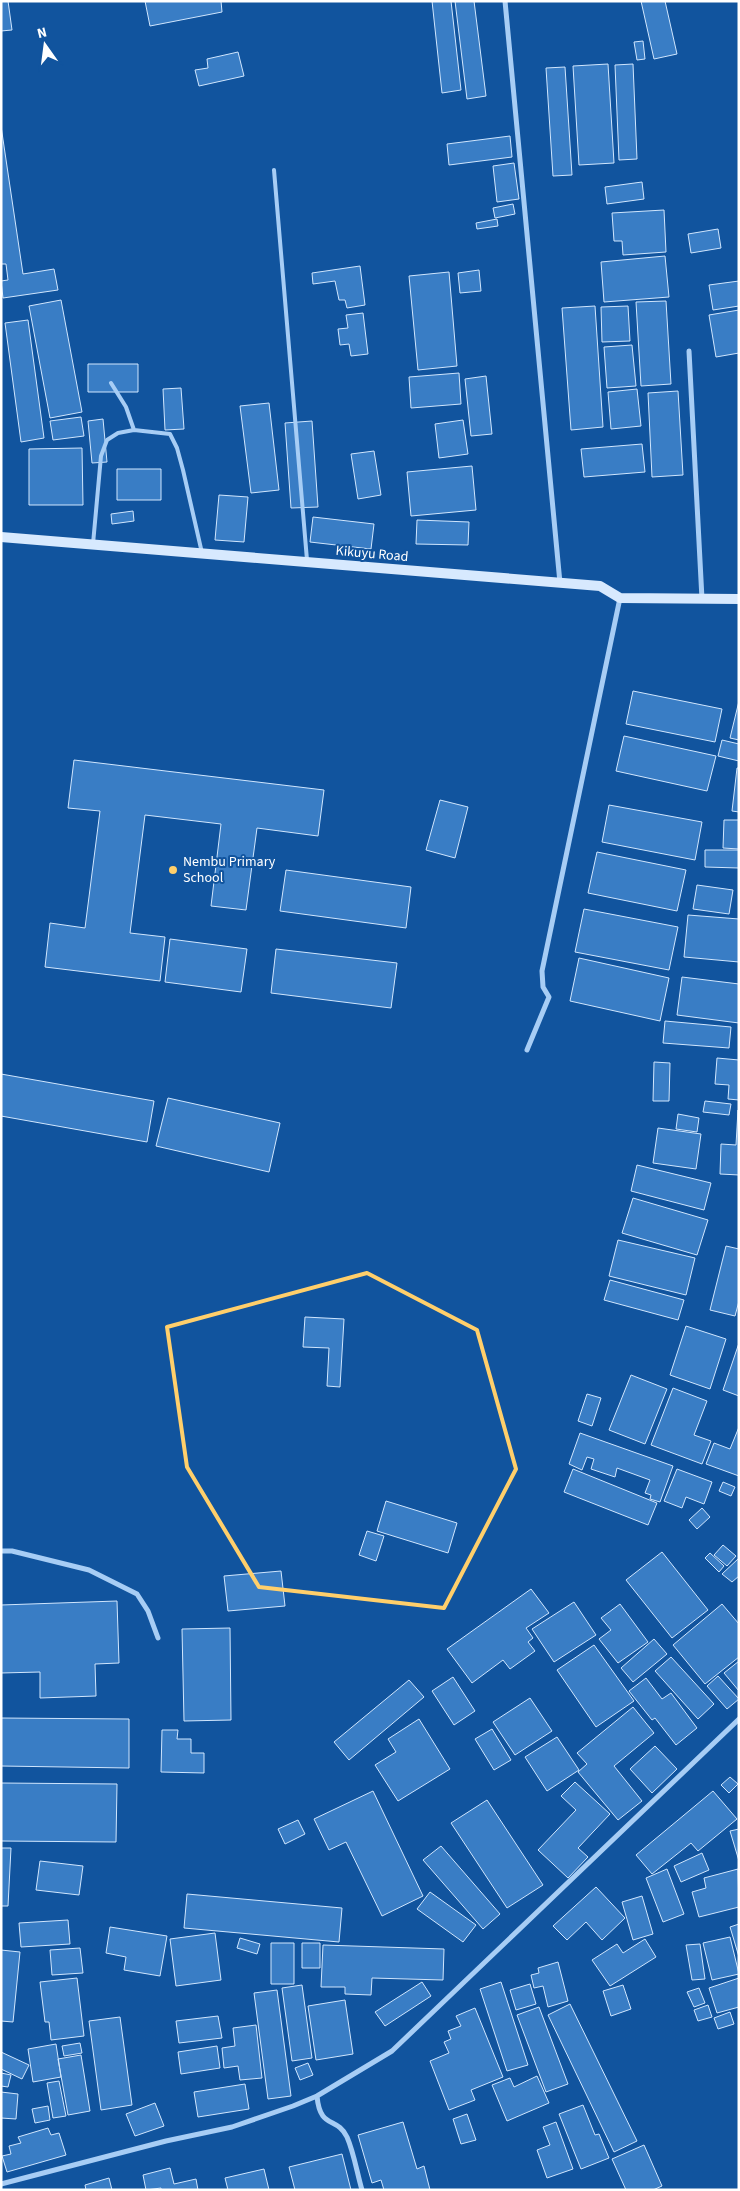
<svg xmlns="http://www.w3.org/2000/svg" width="740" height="2191" viewBox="0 0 740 2191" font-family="'Source Sans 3',sans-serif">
<rect width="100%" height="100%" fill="#11549e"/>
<path fill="#397dc5" stroke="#d0e6fe" d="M1,1H8L12,30L1,31Z
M145,1H221L222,12L150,26Z
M432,1H451L461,90L442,93Z
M455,1H474L486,96L467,99Z
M641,1H665L677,54L654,59Z
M643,41L645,59L637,60L634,42Z
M238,52L244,76L199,86L195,70L208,68L207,59Z
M608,64L614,163L579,165L573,66Z
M633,64L637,159L619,160L615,65Z
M565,67L572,175L553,176L546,68Z
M1,126L23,274L54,269L58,290L3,298L1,281L8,280L6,264H1Z
M510,136L512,157L449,165L447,144Z
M514,163L519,199L497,202L493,166Z
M642,182L644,199L607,204L605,187Z
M513,204L515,214L495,218L493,208Z
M664,210L666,252L623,255L622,241H614L612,213Z
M497,219L498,226L477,229L476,223Z
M718,229L721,248L691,253L688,234Z
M665,256L669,297L604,302L601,262Z
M360,266L365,305L347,308L345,300H339L335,281L313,284L312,273Z
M479,270L481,291L460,293L458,273Z
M449,272L457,366L418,370L409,276Z
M739,281V306L713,310L709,285Z
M61,300L82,412L50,418L29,306Z
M666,301L671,384L641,386L636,302Z
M595,306L603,427L571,430L562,308Z
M628,306L630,341L602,342L601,307Z
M739,310V353L716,357L709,315Z
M363,313L368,354L351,356L349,344L340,345L338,329L348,328L346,315Z
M28,320L44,438L21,442L5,323Z
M632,345L636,386L607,388L604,347Z
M88,364H138V392H88Z
M459,373L461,404L411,408L409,377Z
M486,376L492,434L471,436L465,379Z
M181,388L184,429L165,430L163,389Z
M637,389L641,426L611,429L608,392Z
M678,391L683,475L652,477L648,393Z
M269,403L279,490L251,493L240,406Z
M81,417L84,436L53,440L50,421Z
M103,419L107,462L92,463L88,421Z
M463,420L468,454L439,458L435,424Z
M312,421L318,507L291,508L285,423Z
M642,444L645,472L584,477L581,449Z
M82,448L83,505H29V449Z
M374,451L381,495L358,499L351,454Z
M472,466L476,510L411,516L407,472Z
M117,469H161V500H117Z
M219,495L248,497L244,542L215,540Z
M133,511L134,521L112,524L111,514Z
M313,517L374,524L371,549L310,542Z
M417,520L469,522L468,545L416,544Z
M633,691L722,709L715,742L626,724Z
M739,701V740L730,738Z
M624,736L716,756L707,791L616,771Z
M722,740L739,744V761L718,756Z
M74,760L324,790L318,836L257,828L246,910L211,906L221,824L145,815L130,933L165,937L160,981L45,967L50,923L85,928L100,811L68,808Z
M737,768H739V812L732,811Z
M440,800L468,807L455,858L426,850Z
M609,805L702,822L695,860L602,842Z
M724,820H739V849L723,848Z
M705,850H739V868L705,867Z
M597,852L686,870L677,911L588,893Z
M286,870L411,887L406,928L280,911Z
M697,885L733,890L729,914L693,909Z
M584,909L678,927L669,970L575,952Z
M688,915L739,919V962L684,957Z
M170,939L247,949L241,992L165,982Z
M276,949L397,963L391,1008L271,993Z
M579,958L669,978L660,1021L570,1001Z
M682,977L739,984V1023L677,1015Z
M665,1021L731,1027L729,1048L663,1043Z
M717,1058L739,1060V1100L728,1099L729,1085L715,1084Z
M654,1062L670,1063L669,1101H653Z
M1,1074L154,1101L147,1142L1,1116Z
M168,1098L280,1123L269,1172L156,1146Z
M705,1101L731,1104L729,1115L703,1112Z
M738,1110L739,1175L720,1174L721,1144L736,1145Z
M678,1114L699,1118L697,1132L676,1129Z
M658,1128L701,1134L696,1169L653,1163Z
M637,1165L711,1183L704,1210L631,1191Z
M633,1198L708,1220L697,1255L622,1233Z
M618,1240L695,1258L686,1295L609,1276Z
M726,1246L739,1249V1301L735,1316L710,1310Z
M610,1280L684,1300L678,1320L604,1300Z
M305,1317L344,1319L340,1387L327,1386L329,1348L303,1347Z
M686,1326L726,1339L710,1389L670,1375Z
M739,1343V1396L723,1390Z
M631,1375L667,1389L645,1444L609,1430Z
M673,1388L707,1401L694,1435L711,1441L702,1464L651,1445Z
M587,1394L601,1398L592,1426L578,1421Z
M739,1427V1476L706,1464L714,1443L730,1449Z
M580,1433L673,1466L660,1502L650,1499L651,1495L645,1493L650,1480L617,1468L615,1477L591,1469L594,1459L587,1457L582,1470L569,1464Z
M573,1469L657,1503L648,1525L564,1492Z
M677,1469L712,1482L704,1504L686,1497L682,1508L664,1501Z
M723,1482L735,1487L731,1496L719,1491Z
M386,1501L457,1523L448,1553L377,1531Z
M702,1508L710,1517L697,1529L689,1520Z
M367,1531L384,1536L376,1561L359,1555Z
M723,1545L736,1556L727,1566L714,1555Z
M662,1552L708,1610L672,1638L626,1580Z
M710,1553L724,1566L719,1572L705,1558Z
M739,1558V1576L732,1582L722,1574Z
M281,1571L285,1606L228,1611L224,1576Z
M531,1589L549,1613L526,1628L533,1638L528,1642L535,1651L510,1669L503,1660L472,1683L447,1649Z
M117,1601L119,1663L95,1664L96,1696L40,1698V1672L1,1673V1605Z
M574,1602L596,1635L554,1662L532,1629Z
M620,1604L648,1642L618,1663L599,1639L611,1630L601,1618Z
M722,1604L739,1624V1657L705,1684L673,1645Z
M230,1628L231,1720L184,1721L182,1629Z
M654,1639L667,1654L633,1682L621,1668Z
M594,1645L634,1701L596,1727L557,1670Z
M671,1657L714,1704L698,1719L655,1671Z
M739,1661V1691L724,1673Z
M718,1676L739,1699L727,1709L707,1686Z
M453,1677L475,1711L454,1725L432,1691Z
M646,1678L662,1699L671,1693L697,1728L676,1745L655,1718L652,1720L629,1691Z
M409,1680L424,1697L349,1760L334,1742Z
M530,1698L552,1731L515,1755L493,1722Z
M633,1707L654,1733L614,1766L642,1801L618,1820L578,1772L587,1764L577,1753Z
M1,1718L129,1719V1768L1,1766Z
M419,1719L450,1769L398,1801L375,1765L396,1752L388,1739Z
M492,1729L511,1760L494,1770L475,1739Z
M162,1730H178L177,1739H191V1753H204V1773L161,1772Z
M557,1737L579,1770L547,1791L525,1757Z
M655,1746L677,1769L652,1793L630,1769Z
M730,1777L738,1784L729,1793L721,1785Z
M575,1782L610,1814L578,1848L588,1857L568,1878L538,1850L576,1810L561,1796Z
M1,1783L117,1784L116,1842L1,1841Z
M373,1791L423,1896L382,1916L346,1842L329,1850L314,1819Z
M713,1791L737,1819L698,1851L691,1843L652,1874L636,1855Z
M487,1800L543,1885L507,1908L451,1823Z
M298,1820L305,1834L285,1844L278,1829Z
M739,1829V1861L730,1831Z
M441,1846L500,1914L483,1929L423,1860Z
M1,1848H11L8,1906H1Z
M702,1853L709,1870L681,1882L674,1866Z
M40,1861L83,1866L79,1895L36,1890Z
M667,1869L684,1914L663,1922L646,1878Z
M738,1869L739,1907L699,1917L692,1892L706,1888L704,1878Z
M596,1887L625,1918L602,1940L586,1922L567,1940L553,1926Z
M430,1892L476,1925L463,1942L417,1909Z
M187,1894L342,1908L339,1942L184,1928Z
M642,1896L653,1934L633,1940L622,1902Z
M68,1920L70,1944L21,1947L19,1923Z
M739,1924V1957L730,1927Z
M110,1927L167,1936L160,1976L124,1970L126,1957L106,1953Z
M215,1933L221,1980L176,1986L170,1939Z
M730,1937L739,1974L712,1980L703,1943Z
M240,1938L260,1944L257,1954L237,1948Z
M645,1939L656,1957L610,1986L592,1960L617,1944L623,1953Z
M271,1943H294V1984H271Z
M302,1943H320V1968H302Z
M700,1944L705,1979L692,1980L686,1945Z
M323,1945L444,1949L443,1980L372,1978L371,1995L345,1994V1987H321Z
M80,1948L83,1973L52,1975L50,1950Z
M1,1950L20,1952L13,2022L1,2021Z
M558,1962L568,2001L548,2007L543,1986L534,1988L531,1975L539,1973L538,1968Z
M77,1978L84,2036L51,2040L49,2022H45L40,1982Z
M739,1978V2007L717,2013L709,1988Z
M422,1982L431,1996L385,2026L375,2012Z
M501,1982L528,2065L507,2071L480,1989Z
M530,1984L536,2004L516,2010L510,1990Z
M302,1985L312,2058L292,2061L282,1988Z
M623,1985L631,2009L611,2016L603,1991Z
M699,1988L705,2003L694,2007L687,1992Z
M277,1990L291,2096L268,2099L254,1993Z
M345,2000L353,2054L316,2060L308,2006Z
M570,2004L637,2141L614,2152L548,2015Z
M708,2005L712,2017L698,2021L694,2010Z
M539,2007L568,2084L546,2092L517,2015Z
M475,2008L503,2077L471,2090L475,2100L449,2110L430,2061L449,2053L444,2042L451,2039L448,2031L461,2026L456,2016Z
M730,2012L734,2024L718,2029L714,2018Z
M218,2016L222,2038L179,2043L176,2021Z
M120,2017L132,2105L101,2110L89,2021Z
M256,2025L262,2078L240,2080L238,2066L224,2068L222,2048L235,2046L233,2028Z
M80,2043L82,2053L64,2056L62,2046Z
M56,2044L61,2077L33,2082L28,2049Z
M217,2046L220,2068L181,2074L178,2052Z
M1,2052L29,2065L22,2079L1,2069Z
M81,2055L90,2111L68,2115L58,2059Z
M308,2063L313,2075L300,2080L295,2068Z
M1,2073L11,2075L8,2087L1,2086Z
M537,2076L549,2103L507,2121L492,2085L510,2078L514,2087Z
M59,2081L66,2116L53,2118L47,2083Z
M245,2084L249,2109L198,2117L194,2092Z
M1,2092L18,2094L16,2119L1,2118Z
M155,2103L164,2126L135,2136L126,2114Z
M583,2105L595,2135L599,2134L609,2158L581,2169L559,2114Z
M48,2106L50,2120L35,2123L32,2109Z
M467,2114L476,2140L461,2144L453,2119Z
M403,2122L417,2169L424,2166L430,2190H384L381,2180L372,2183L358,2135Z
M556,2122L573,2169L547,2178L537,2150L550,2145L543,2127Z
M48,2128L51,2135L59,2133L66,2155L7,2172L2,2156L11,2154L9,2146L21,2143L18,2137Z
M644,2145L662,2186L653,2190H626L612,2159Z
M342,2154L351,2190H295L289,2167Z
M170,2168L174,2184L196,2179L198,2190H161V2188L146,2190L143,2175Z
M264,2169L269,2190H228L225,2178Z
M109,2178L112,2190H86L85,2185Z"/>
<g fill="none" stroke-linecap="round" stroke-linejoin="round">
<path stroke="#a7cdf5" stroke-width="4" d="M274,170L307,560
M111,383L126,407L134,430
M93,544L101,456L107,440L118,433L134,430L170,434L177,448L183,470L202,553"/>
<path stroke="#a7cdf5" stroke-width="5" d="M505,1L560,583
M689,351L702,599
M527,1050L549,997L543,987L542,971L620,598
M1,1551H12L89,1570L137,1594L148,1611L158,1638
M317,2096C320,2130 337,2116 347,2137C354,2153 357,2173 362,2190
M1,2184L166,2141L232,2127L293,2106L317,2096L392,2051L739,1719"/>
<path stroke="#d7e9fe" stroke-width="10" d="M1,537L600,586L620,598L739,599"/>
</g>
<path fill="none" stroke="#ffcf6b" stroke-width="4" stroke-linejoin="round" d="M367,1273L477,1330L516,1469L444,1608L259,1587L187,1467L167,1327Z"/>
<circle fill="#ffcf6b" stroke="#11549e" stroke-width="2" cx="173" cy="870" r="5"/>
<g text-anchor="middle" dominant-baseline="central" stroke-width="4" stroke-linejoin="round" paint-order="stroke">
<g font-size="14" fill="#fff" stroke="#11549e">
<text transform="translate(372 554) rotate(5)">Kikuyu Road</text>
</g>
<g font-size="14" fill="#fff" stroke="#11549e" text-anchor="start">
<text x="183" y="862">Nembu Primary<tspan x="183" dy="16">School</tspan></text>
</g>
</g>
<rect width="740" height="2191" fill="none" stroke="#ffffff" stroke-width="5"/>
<g transform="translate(45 45) rotate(346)" stroke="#11549e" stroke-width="4" paint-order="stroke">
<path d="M0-4L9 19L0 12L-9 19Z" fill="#ffffff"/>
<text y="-8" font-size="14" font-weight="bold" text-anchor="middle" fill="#ffffff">N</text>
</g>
</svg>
